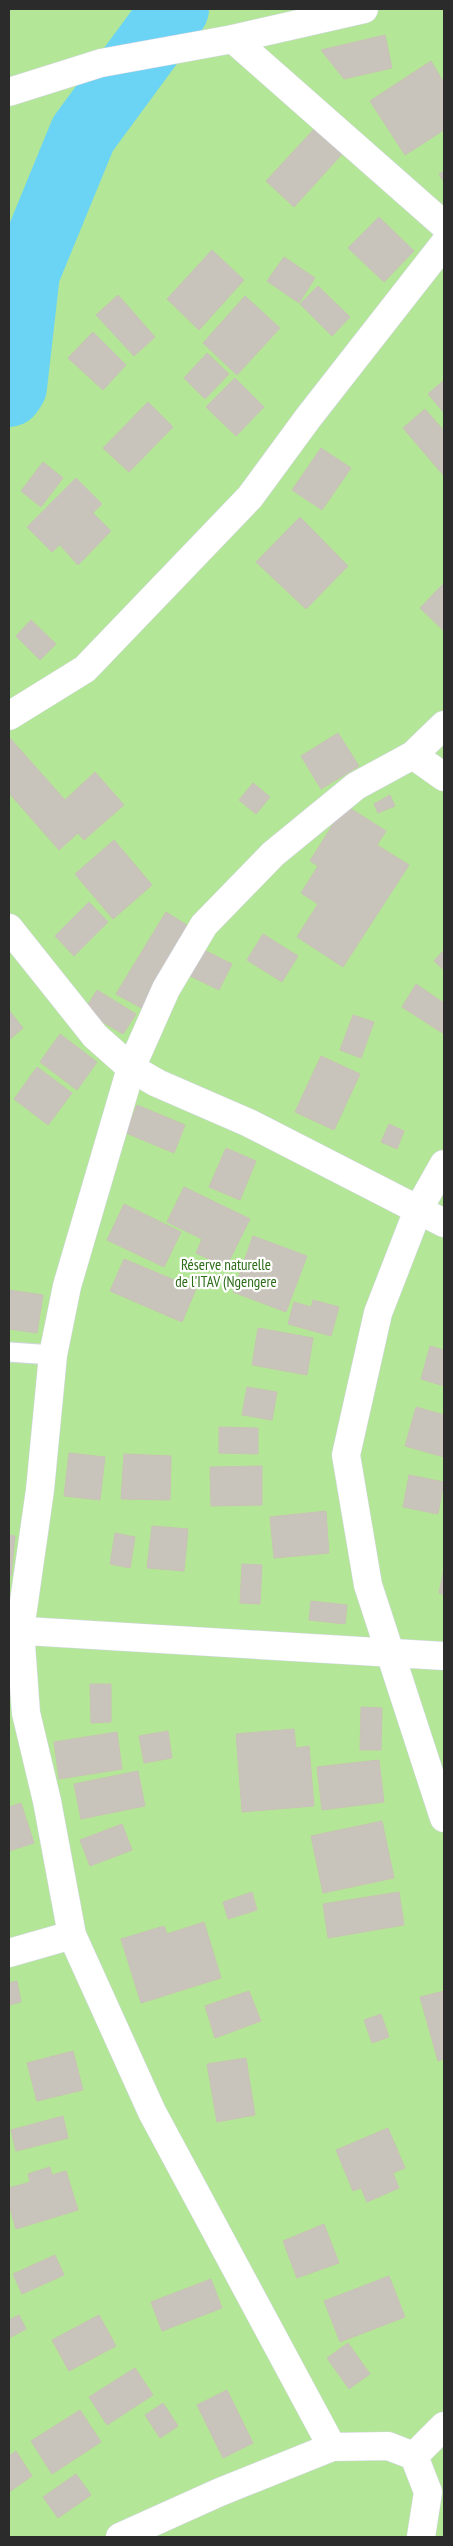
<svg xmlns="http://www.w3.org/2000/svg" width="453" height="2546" viewBox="0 0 453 2546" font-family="'PT Sans Narrow',sans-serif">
<rect width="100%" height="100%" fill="#ede5dc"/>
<path fill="#b4e697" d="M9,9H444V2537H9Z"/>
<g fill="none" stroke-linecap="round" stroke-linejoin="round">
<path stroke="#6bd4f4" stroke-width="68" d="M9,393L13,387L26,273L83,134L175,9"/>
</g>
<path fill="#c9c4bb" stroke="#c9c2b6" d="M385,35L392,68L344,79L321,50Z
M431,61L444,83V130L405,155L370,101Z
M316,127L343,153L294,207L266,181Z
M444,171V182L439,174Z
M379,217L414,251L384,282L348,248Z
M212,250L244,280L199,330L167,299Z
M284,257L315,278L299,303L267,281Z
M318,286L350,317L332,336L300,304Z
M118,295L155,337L134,356L96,315Z
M245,296L280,328L237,375L203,343Z
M93,332L126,365L103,390L68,358Z
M207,353L229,374L205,399L184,378Z
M235,378L264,407L236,436L206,407Z
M444,380V413L428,394Z
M148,402L173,427L129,472L103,448Z
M425,409L444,431V476L403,428Z
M321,448L351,468L322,510L292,490Z
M43,462L63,478L41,507L21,491Z
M76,478L102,504L52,552L27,527Z
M93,513L111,531L78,565L60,545Z
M300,517L348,566L306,609L256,562Z
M444,583V631L420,608Z
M31,620L56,644L40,660L16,636Z
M338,733L359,766L321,789L301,756Z
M9,737L65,800L95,772L124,805L84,840L78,833L59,850L9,793Z
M253,783L270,797L256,814L239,800Z
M390,795L395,806L378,813L374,804Z
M345,805L386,831L377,845L409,865L343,967L297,937L318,904L301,893L318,866L310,861Z
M114,840L152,885L113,919L75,874Z
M89,902L108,922L74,956L55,936Z
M166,912L193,929L145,1010L116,994Z
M263,934L298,956L282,982L247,960Z
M198,947L232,964L219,990L184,973Z
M444,950V970L434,961Z
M416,984L444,1003V1034L402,1007Z
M97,990L136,1014L123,1034L84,1011Z
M9,1010L23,1028L9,1040Z
M353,1015L374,1022L361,1058L340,1050Z
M60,1034L97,1062L77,1090L40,1062Z
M321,1056L360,1074L334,1130L295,1112Z
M37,1067L72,1093L48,1125L14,1099Z
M137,1105L185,1125L174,1153L126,1133Z
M389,1124L404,1131L397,1149L381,1142Z
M226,1148L256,1161L240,1200L209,1187Z
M184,1187L250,1219L226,1267L196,1253L202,1239L167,1222Z
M124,1204L181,1232L164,1267L107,1240Z
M253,1236L307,1256L286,1312L233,1292Z
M124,1259L196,1289L182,1322L110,1291Z
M9,1290L43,1295L37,1333L9,1329Z
M313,1300L339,1307L331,1336L288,1324L294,1302L311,1307Z
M258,1328L313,1338L307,1375L252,1365Z
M430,1346L444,1350V1386L421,1379Z
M247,1387L277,1392L272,1420L242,1415Z
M416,1407L444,1415V1457L405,1446Z
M219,1427L258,1428V1454L219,1453Z
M69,1453L105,1457L100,1500L64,1496Z
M124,1454L171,1456L170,1500L121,1499Z
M262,1466V1505L211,1506L210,1467Z
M409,1475L444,1482L438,1514L403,1507Z
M326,1511L329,1553L274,1558L270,1517Z
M152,1526L188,1529L184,1571L147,1568Z
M115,1533L135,1537L130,1568L110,1564Z
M9,1535L15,1536L11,1576H9Z
M242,1564L262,1565L260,1604L240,1603Z
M444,1569V1595L439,1593Z
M311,1601L347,1605L345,1624L309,1620Z
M90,1684H111V1722L91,1723Z
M361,1707L382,1708L381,1750H360Z
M294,1729L296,1748L309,1746L314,1806L242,1812L236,1734Z
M168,1731L172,1758L144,1763L139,1736Z
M117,1732L122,1769L59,1779L54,1742Z
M379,1760L384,1802L322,1810L317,1767Z
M138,1771L145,1806L81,1819L74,1784Z
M21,1803L34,1843L9,1851V1807Z
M382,1821L394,1878L323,1893L311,1836Z
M122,1824L132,1850L90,1866L80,1840Z
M252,1892L257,1910L228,1919L223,1902Z
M399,1892L404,1925L328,1938L323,1904Z
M204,1922L221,1978L141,2003L121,1939L164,1926L167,1934Z
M17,1981L21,2002L9,2005V1983Z
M249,1991L261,2021L215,2038L205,2006Z
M444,1991V2059L438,2061L420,1997Z
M381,2014L389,2037L372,2043L364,2020Z
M73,2051L83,2090L37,2101L27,2063Z
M246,2058L255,2115L217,2122L207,2064Z
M63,2116L68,2138L16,2151L11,2130Z
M388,2128L405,2168L393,2173L399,2188L367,2202L361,2188L353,2191L336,2150Z
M50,2167L52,2175L66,2171L78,2210L16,2229L9,2205V2188L30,2182L28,2174Z
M324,2224L339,2263L297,2278L283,2241Z
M55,2255L64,2275L22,2294L13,2274Z
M389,2276L405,2317L340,2342L324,2301Z
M211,2279L222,2308L162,2331L151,2302Z
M19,2315L26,2329L9,2338V2320Z
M99,2315L116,2346L69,2371L52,2340Z
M348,2343L370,2374L349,2389L327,2358Z
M135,2368L153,2395L107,2425L89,2397Z
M227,2390L253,2443L223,2458L197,2405Z
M163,2403L178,2426L160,2438L145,2415Z
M80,2410L101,2442L52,2474L31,2441Z
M16,2451L32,2476L9,2492V2456Z
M76,2474L91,2495L58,2518L43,2497Z"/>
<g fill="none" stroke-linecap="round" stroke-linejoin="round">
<defs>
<path id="service" d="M9,1352L53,1355"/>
<path id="minor" d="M233,39L444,225
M9,716L85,669L250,497L308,418L444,244
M413,755L444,777
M9,928L95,1036L131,1068L157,1083L249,1123L444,1223
M444,1164L418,1210L378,1313L346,1455L368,1585L444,1818
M9,1630L444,1656
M9,1953L72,1935
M414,2456L444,2426
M120,2537L220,2492L332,2447
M421,2537L428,2492L414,2456L388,2446L332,2447L152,2112L72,1935L47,1801L26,1713L20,1630L40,1490L53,1355L67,1286L131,1068L166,989L204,925L273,854L356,786L413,755L444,725"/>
<path id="tertiary" d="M9,92L101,63L233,39L364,9"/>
</defs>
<use href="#service" stroke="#d2d6e4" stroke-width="21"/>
<use href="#minor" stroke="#d2d6e4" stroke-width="29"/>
<use href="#tertiary" stroke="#d2d6e4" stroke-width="29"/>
<use href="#service" stroke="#fff" stroke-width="19"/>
<use href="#minor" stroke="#fff" stroke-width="28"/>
<use href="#tertiary" stroke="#fff" stroke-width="28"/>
</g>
<g text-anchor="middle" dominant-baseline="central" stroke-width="4.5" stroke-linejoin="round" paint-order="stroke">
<g font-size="15" fill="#2b6c17" stroke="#fff">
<text x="226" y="1264">Réserve naturelle<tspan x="226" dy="17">de l'ITAV (Ngengere</tspan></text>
</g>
</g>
<rect width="453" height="2546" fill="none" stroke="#2b2b2b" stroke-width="20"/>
</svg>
